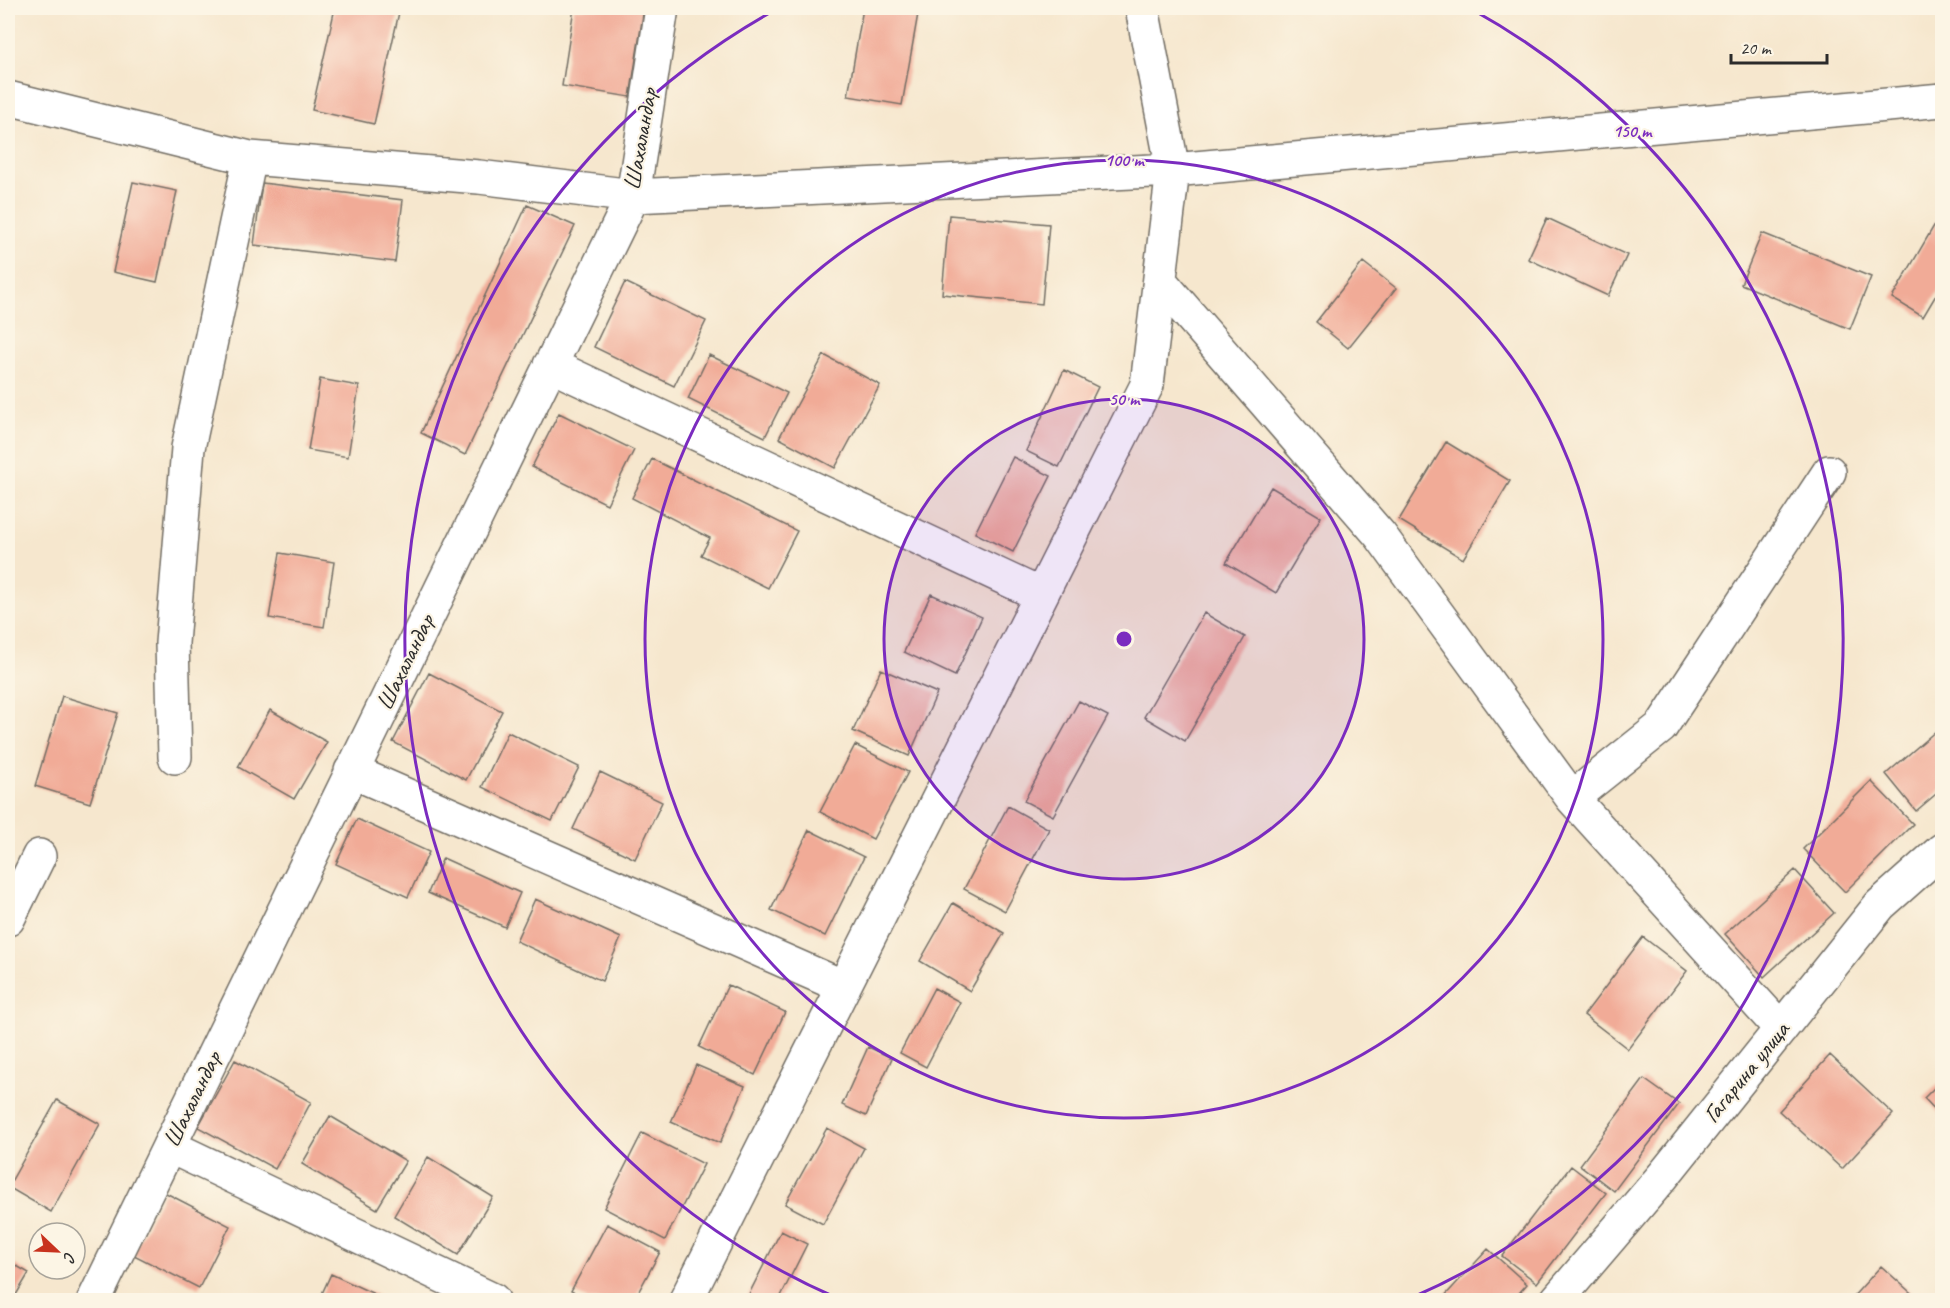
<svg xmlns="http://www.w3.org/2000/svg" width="1950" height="1308" viewBox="0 0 1950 1308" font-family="Caveat,sans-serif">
<rect width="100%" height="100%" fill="#fcf5e5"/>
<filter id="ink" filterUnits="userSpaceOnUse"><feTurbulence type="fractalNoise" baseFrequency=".0167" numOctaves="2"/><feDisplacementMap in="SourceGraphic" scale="12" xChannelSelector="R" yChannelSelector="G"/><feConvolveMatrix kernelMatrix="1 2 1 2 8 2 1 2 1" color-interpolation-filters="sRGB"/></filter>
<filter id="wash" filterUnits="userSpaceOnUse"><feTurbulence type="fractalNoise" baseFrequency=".008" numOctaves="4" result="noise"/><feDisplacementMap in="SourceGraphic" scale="24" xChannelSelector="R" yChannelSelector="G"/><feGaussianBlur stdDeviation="1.35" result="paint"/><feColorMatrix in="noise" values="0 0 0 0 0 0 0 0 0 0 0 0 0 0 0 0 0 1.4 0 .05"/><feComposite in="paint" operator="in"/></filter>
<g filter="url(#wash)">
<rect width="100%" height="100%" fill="#f6e7ce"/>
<g id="blocks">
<path fill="#f1ab97" d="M335,8H400L374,124L312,110Z
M574,8H644L630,97L562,86Z
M863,8H919L902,105L848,96Z
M133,182L177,191L157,282L113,272Z
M262,183L403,200L395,262L254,245Z
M527,205L575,226L465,455L421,433Z
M1942,212V285L1923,317L1892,298Z
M949,215L1049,224L1042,304L942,294Z
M1547,218L1627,255L1608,296L1528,259Z
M1762,233L1871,277L1850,329L1741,284Z
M1363,262L1396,288L1348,348L1316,322Z
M625,282L706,321L674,386L594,347Z
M709,355L787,393L765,437L688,399Z
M824,355L880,385L835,468L779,438Z
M1064,370L1098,387L1059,467L1026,451Z
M320,379L359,386L348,457L308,450Z
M559,413L634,450L607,504L532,467Z
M1446,442L1510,481L1463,559L1399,520Z
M1013,457L1051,476L1013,552L975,533Z
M652,459L797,531L768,588L701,555L710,538L632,498Z
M1271,487L1321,517L1276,593L1226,563Z
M280,553L334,562L324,627L269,618Z
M931,594L982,617L955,676L904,652Z
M1204,613L1245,637L1185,741L1144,717Z
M881,669L937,693L909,756L853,731Z
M429,673L502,711L466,780L393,742Z
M62,696L118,713L90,803L35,786Z
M1079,701L1108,716L1053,816L1024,801Z
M270,710L327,742L294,799L238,767Z
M1937,730L1942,736V789L1916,811L1886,774Z
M508,732L579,767L552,821L482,787Z
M855,745L908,772L873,839L820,812Z
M600,772L662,802L635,859L573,829Z
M1871,781L1913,824L1845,892L1803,849Z
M1008,806L1049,829L1005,911L964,889Z
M357,819L429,852L408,897L336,864Z
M809,830L864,857L825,936L771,910Z
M443,858L520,893L505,927L428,893Z
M1795,870L1834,913L1764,977L1725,934Z
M535,899L621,938L602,981L516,941Z
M953,903L1004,933L970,991L920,961Z
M1643,937L1687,971L1628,1049L1584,1015Z
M728,985L785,1012L755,1075L699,1047Z
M934,988L960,1002L926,1067L900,1053Z
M868,1047L892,1058L866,1116L842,1105Z
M1830,1055L1893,1114L1842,1169L1779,1111Z
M235,1060L311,1102L275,1169L198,1127Z
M696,1065L745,1086L720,1143L671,1122Z
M1644,1079L1679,1104L1614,1191L1580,1165Z
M1942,1080V1117L1924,1098Z
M57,1100L100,1124L51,1212L8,1187Z
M330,1116L406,1161L377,1209L302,1164Z
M827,1128L864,1148L823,1224L785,1204Z
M642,1133L704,1164L665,1240L604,1208Z
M428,1157L493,1197L458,1255L394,1216Z
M1571,1166L1606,1193L1537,1283L1502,1256Z
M164,1192L230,1226L199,1288L132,1254Z
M607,1224L660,1252L634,1300H588L571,1291Z
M781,1231L807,1244L779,1300H746Z
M1488,1249L1527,1284L1513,1300H1441Z
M8,1261L29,1273L13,1300H8Z
M1881,1266L1919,1300H1850Z
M331,1274L387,1300H319Z"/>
</g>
</g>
<g filter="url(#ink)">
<use href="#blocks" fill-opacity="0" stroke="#726d64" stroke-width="1.5"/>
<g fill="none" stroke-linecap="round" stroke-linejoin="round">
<defs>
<path id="minor" d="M8,98L250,158L479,177L633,196L1173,170L1942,100
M1160,281L1380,535L1572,798
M550,365L1041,595
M175,757L172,643L188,448L250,158
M351,771L844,987
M8,919L39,856
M1781,1029L1572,798L1661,727L1829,472
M169,1146L493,1300
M94,1300L633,196L662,8
M686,1300L1147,385L1173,170L1142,8
M1557,1300L1663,1176L1880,905L1942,850"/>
</defs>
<use href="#minor" stroke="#726d64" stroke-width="36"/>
<use href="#minor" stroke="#fff" stroke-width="33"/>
</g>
</g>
<circle cx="1124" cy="639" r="240" fill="#7b2cbf" fill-opacity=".12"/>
<g fill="none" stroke="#7b2cbf" stroke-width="3">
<circle cx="1124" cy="639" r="240"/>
<circle cx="1124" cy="639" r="479"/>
<path d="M837 1298A719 719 0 0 1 775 10M1473 10A719 719 0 0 1 1411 1298"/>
</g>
<g text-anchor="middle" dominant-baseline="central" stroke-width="4.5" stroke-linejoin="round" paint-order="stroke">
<g font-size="24" fill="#2b2b2b" stroke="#fcf5e5">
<text transform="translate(640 139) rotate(-80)">Шахаландар</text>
<text transform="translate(405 662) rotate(-64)">Шахаландар</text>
<text transform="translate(1746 1072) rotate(-51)">Гагарина улица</text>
<text transform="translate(192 1099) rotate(-64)">Шахаландар</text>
</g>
</g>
<circle cx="1124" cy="639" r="9" fill="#7b2cbf" stroke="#fcf5e5" stroke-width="3"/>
<g font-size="18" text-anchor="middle" font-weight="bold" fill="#7b2cbf" stroke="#fcf5e5" stroke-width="4.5" stroke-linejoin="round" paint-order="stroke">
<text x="1632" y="137">150 m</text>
<text x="1124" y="166">100 m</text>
<text x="1124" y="405">50 m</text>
</g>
<rect width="1950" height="1308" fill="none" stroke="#fcf5e5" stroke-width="30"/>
<g transform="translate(57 1251) rotate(113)"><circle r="28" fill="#fcf5e5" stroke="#a8a49b" stroke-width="1.5"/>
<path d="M0-4.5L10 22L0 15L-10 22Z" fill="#c8321e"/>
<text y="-9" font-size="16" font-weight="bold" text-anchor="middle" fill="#2b2b2b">С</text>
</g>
<path d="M1731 54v9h96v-9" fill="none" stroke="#2b2b2b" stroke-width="3"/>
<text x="1740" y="54" font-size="18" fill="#2b2b2b" stroke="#fcf5e5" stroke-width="4.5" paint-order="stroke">20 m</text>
</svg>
